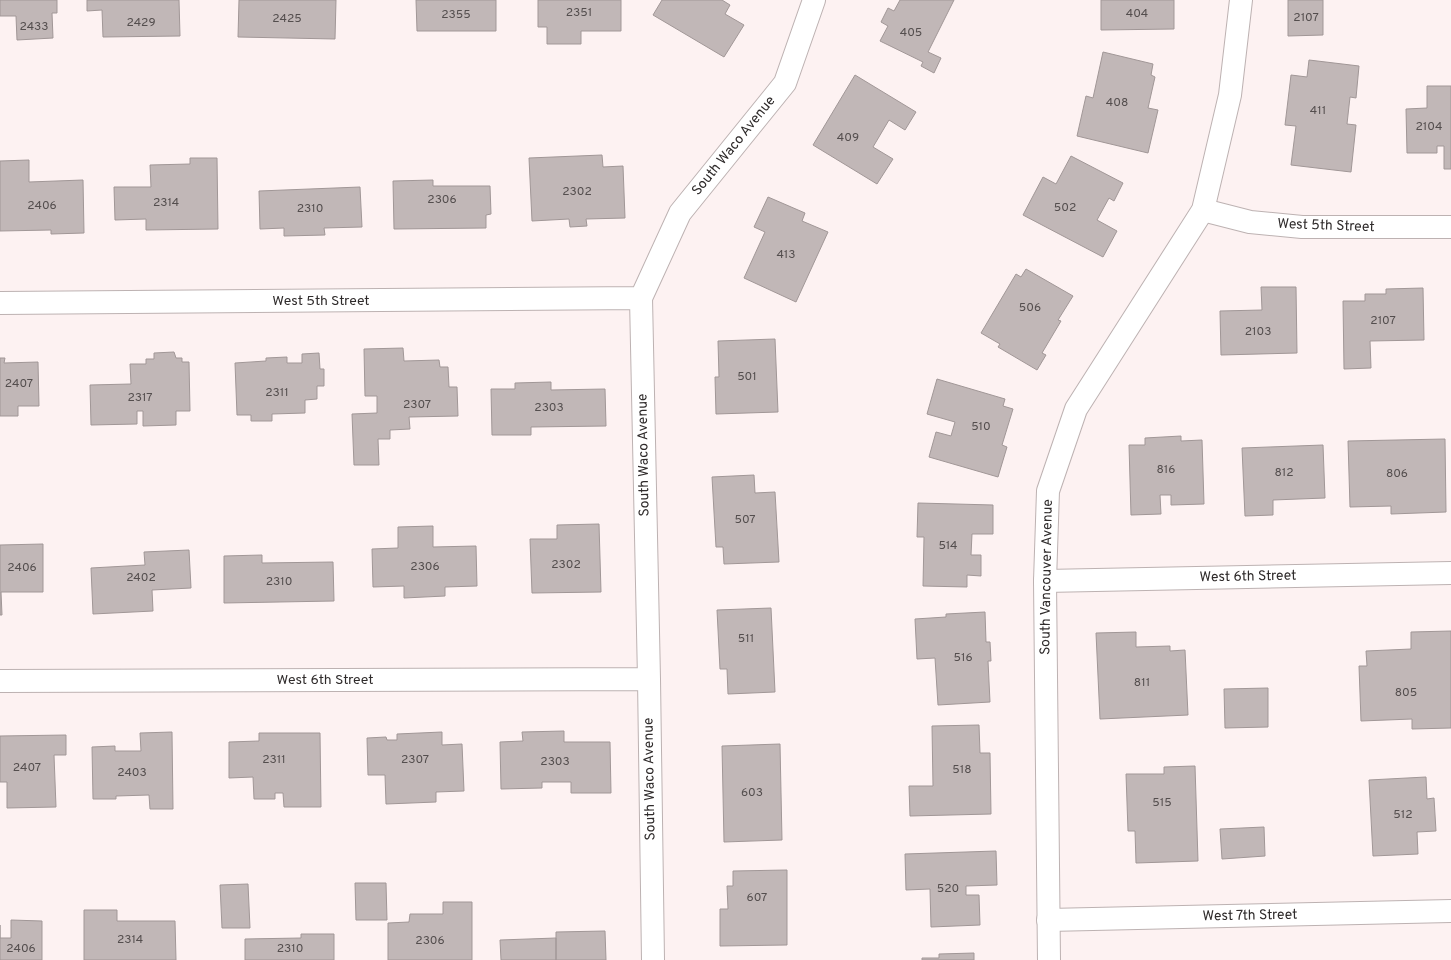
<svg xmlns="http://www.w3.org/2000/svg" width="1451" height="960" viewBox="0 0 1451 960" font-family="Overpass,sans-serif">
<rect width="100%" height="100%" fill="#fdf2f2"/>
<path fill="#c1b7b7" stroke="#a19797" d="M0,0H57V13H52L53,38L17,40L16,16H0Z
M87,0H179L180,36L103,37L102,10L87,11Z
M239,0H336L335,39L238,37Z
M416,0H496V31H417Z
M538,0H621V31H581V44H547V27H538Z
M662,0H722L730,5L725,14L744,25L724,57L653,15Z
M900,0H954L928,52L941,58L934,73L921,66L923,62L880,41L888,26L881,22L888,8L894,11Z
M1101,0H1174V29L1101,30Z
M1288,0H1323V35L1288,36Z
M1103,52L1153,64L1151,75L1155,77L1148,108L1158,110L1148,153L1077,136L1086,96L1093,98Z
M1309,60L1359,66L1356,98L1350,97L1347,124L1356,125L1351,172L1291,165L1296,126L1285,125L1291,75L1307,77Z
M855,75L916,112L905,130L889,120L873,147L893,159L877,184L813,145Z
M1427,86H1451V169H1444V146H1437V153H1407L1406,109L1427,108Z
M602,155L603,167L623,166L625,218L586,219L587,226L570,227L569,219L532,221L529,158Z
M1071,156L1123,183L1114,201L1109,198L1097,220L1117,231L1103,257L1023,215L1043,177L1056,184Z
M190,158H217L218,229L146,230V219L115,220L114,187H151L150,165L190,164Z
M29,160V182L83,180L84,233L51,234V230L0,231V161Z
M433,180V186H490L491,214L486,215V228L394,229L393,181Z
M360,187L362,227L324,228L325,235L284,236V228L260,229L259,191Z
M768,197L805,213L802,221L828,232L796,302L744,278L765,232L754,227Z
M1026,269L1073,296L1058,320L1061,321L1042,353L1046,355L1037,370L998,347L1000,344L981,333L1016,274L1021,277Z
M1261,287H1296L1297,353L1221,355L1220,311L1262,310Z
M1423,288L1424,340L1370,341L1371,368L1344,369L1343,301H1365V294H1386V289Z
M775,339L778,412L716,414L715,377H719L718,341Z
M403,348L404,361L439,360L440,367H448L449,387H457L458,416L409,417L410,429L390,430V439H378L379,465H354L352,414L377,413V396H365L364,349Z
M174,352L176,358H182V362H189L190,411H176V425L143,426V411H137V424L91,425L90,385L131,384L130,364H146V359H154V353Z
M319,353L320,369H324V386H317V399L305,400V413L272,414V421H251V415H237L235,363L266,361V358L287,357V363H302V354Z
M0,358H5L4,363L38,362L39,406H18V416H0Z
M937,379L1005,399L1003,406L1013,409L1002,445L1007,447L998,477L929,457L936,432L951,436L955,422L927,414Z
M551,382V390L605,389L606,426L531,427V435H492L491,389H515V383Z
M1181,436V441L1202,440L1204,504L1171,505V495H1160L1161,514L1131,515L1129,445H1145V438Z
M1445,439L1446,512L1391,514V506L1350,507L1348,441Z
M1323,445L1325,498L1273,500V515L1245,516L1242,448Z
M754,475L755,493L775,492L779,562L724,564L723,547H716L712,477Z
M918,503L993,505V534H972L971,555H981V576L967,575V587L923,586L924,537H917Z
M599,524L601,592L532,593L530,539H557V525Z
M433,526V547L476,546L477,586L445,587V596L404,598V586L373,587L372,549L398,548V527Z
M43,544V592H1L2,615H0V545Z
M189,550L191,588L152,590L153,611L93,614L91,568L145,565L144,552Z
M262,555V563L333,562L334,601L224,603V556Z
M771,608L775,692L728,694L727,669H720L717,610Z
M985,612L986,642H990L991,661H988L990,702L938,705L935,658L917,659L915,619L946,617V614Z
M1451,631V728L1412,729V719L1361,721L1359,666H1367L1366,651L1411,649V632Z
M1136,632V647L1170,646V651L1185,650L1188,715L1100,719L1096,633Z
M1268,688V727L1225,728L1224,689Z
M979,725L980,753H990L991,814L910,816L909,786H933L932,726Z
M564,731V742H610L611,793H571V782H542V788L501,789L500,742L523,741L522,732Z
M172,732L173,809H150L149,795L116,796V799H93L92,747L115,746V751H141L140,733Z
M442,732V745L462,744L464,791L436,792V802L386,804L385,775H368L367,738L386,737L387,740H397V734Z
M259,733H320L321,807H284L283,793H275V799H254L253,777L229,778V742L259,741Z
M66,735V755H54L56,807L7,808V782H0V736Z
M780,744L782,840L724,842L722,746Z
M1195,766L1198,861L1136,863L1135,831H1128L1126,774H1164V767Z
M1426,777L1427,799L1434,798L1436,831L1417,832L1418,854L1373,856L1369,780Z
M1264,827L1265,856L1222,859L1220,829Z
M996,851L997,885L966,886V895H979L980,925L931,927L930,889L906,890L905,854Z
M787,870V945L720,946V909H728L727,886H733V871Z
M355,883H386L387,920H356Z
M248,884L250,928H222L220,885Z
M443,902H472V960H388V923L409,922L410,914H443Z
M84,910H117V921H175L176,960H84Z
M11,920L42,921V960H0V925V938H11Z
M605,931L606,960H556V932Z
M301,934H334V960H245V939L301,938Z
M556,938V960H501L500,940Z
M974,953V960H922V958H939V954Z"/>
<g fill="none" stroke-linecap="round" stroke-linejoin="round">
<defs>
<path id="minor" d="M1203,210L1250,222L1302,227H1451
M0,303L641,298
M1045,581L1451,573
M0,681L649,679
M1048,920L1451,911
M653,960L649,679L641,298L680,213L785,83L814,0"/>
<path id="tertiary" d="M1049,960L1045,581L1048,491L1076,409L1203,210L1230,95L1241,0"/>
</defs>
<use href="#minor" stroke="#bdb2b2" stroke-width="24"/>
<use href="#tertiary" stroke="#bdb2b2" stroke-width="24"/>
<use href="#minor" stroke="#fff" stroke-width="22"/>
<use href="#tertiary" stroke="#fff" stroke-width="22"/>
</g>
<g text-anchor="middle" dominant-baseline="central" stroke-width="3.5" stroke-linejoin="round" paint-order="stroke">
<g font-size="12" fill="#544e4e">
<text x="579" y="13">2351</text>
<text x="1137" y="14">404</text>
<text x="456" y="15">2355</text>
<text x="1306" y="18">2107</text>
<text x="287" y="19">2425</text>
<text x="141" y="23">2429</text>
<text x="34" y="27">2433</text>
<text x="911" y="33">405</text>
<text x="1117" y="103">408</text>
<text x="1318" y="111">411</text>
<text x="1429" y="127">2104</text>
<text x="848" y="138">409</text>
<text x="577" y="192">2302</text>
<text x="442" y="200">2306</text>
<text x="166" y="203">2314</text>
<text x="42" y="206">2406</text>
<text x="1065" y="208">502</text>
<text x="310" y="209">2310</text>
<text x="786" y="255">413</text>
<text x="1030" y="308">506</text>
<text x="1383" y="321">2107</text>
<text x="1258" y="332">2103</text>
<text x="747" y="377">501</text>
<text x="19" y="384">2407</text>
<text x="277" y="393">2311</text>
<text x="140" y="398">2317</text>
<text x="417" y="405">2307</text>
<text x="549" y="408">2303</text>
<text x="981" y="427">510</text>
<text x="1166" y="470">816</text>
<text x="1284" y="473">812</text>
<text x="1397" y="474">806</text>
<text x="745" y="520">507</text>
<text x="948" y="546">514</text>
<text x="566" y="565">2302</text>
<text x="425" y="567">2306</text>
<text x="22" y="568">2406</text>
<text x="141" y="578">2402</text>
<text x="279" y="582">2310</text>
<text x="746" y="639">511</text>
<text x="963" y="658">516</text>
<text x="1142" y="683">811</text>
<text x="1406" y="693">805</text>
<text x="274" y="760">2311</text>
<text x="415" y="760">2307</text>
<text x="555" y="762">2303</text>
<text x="27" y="768">2407</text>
<text x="962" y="770">518</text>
<text x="132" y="773">2403</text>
<text x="752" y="793">603</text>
<text x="1162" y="803">515</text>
<text x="1403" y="815">512</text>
<text x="948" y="889">520</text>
<text x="757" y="898">607</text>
<text x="130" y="940">2314</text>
<text x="430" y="941">2306</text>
<text x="21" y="949">2406</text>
<text x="290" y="949">2310</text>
</g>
<g font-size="14" fill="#2f2b2b" stroke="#fff">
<text transform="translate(734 146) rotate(-51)">South Waco Avenue</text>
<text transform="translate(1326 226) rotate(2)">West 5th Street</text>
<text x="321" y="301">West 5th Street</text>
<text transform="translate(644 455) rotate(-91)">South Waco Avenue</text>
<text transform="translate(1047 577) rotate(-89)">South Vancouver Avenue</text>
<text transform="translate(1248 577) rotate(-1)">West 6th Street</text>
<text x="325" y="680">West 6th Street</text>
<text transform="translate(650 779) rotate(-91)">South Waco Avenue</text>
<text transform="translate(1250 916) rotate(-1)">West 7th Street</text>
</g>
</g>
</svg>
